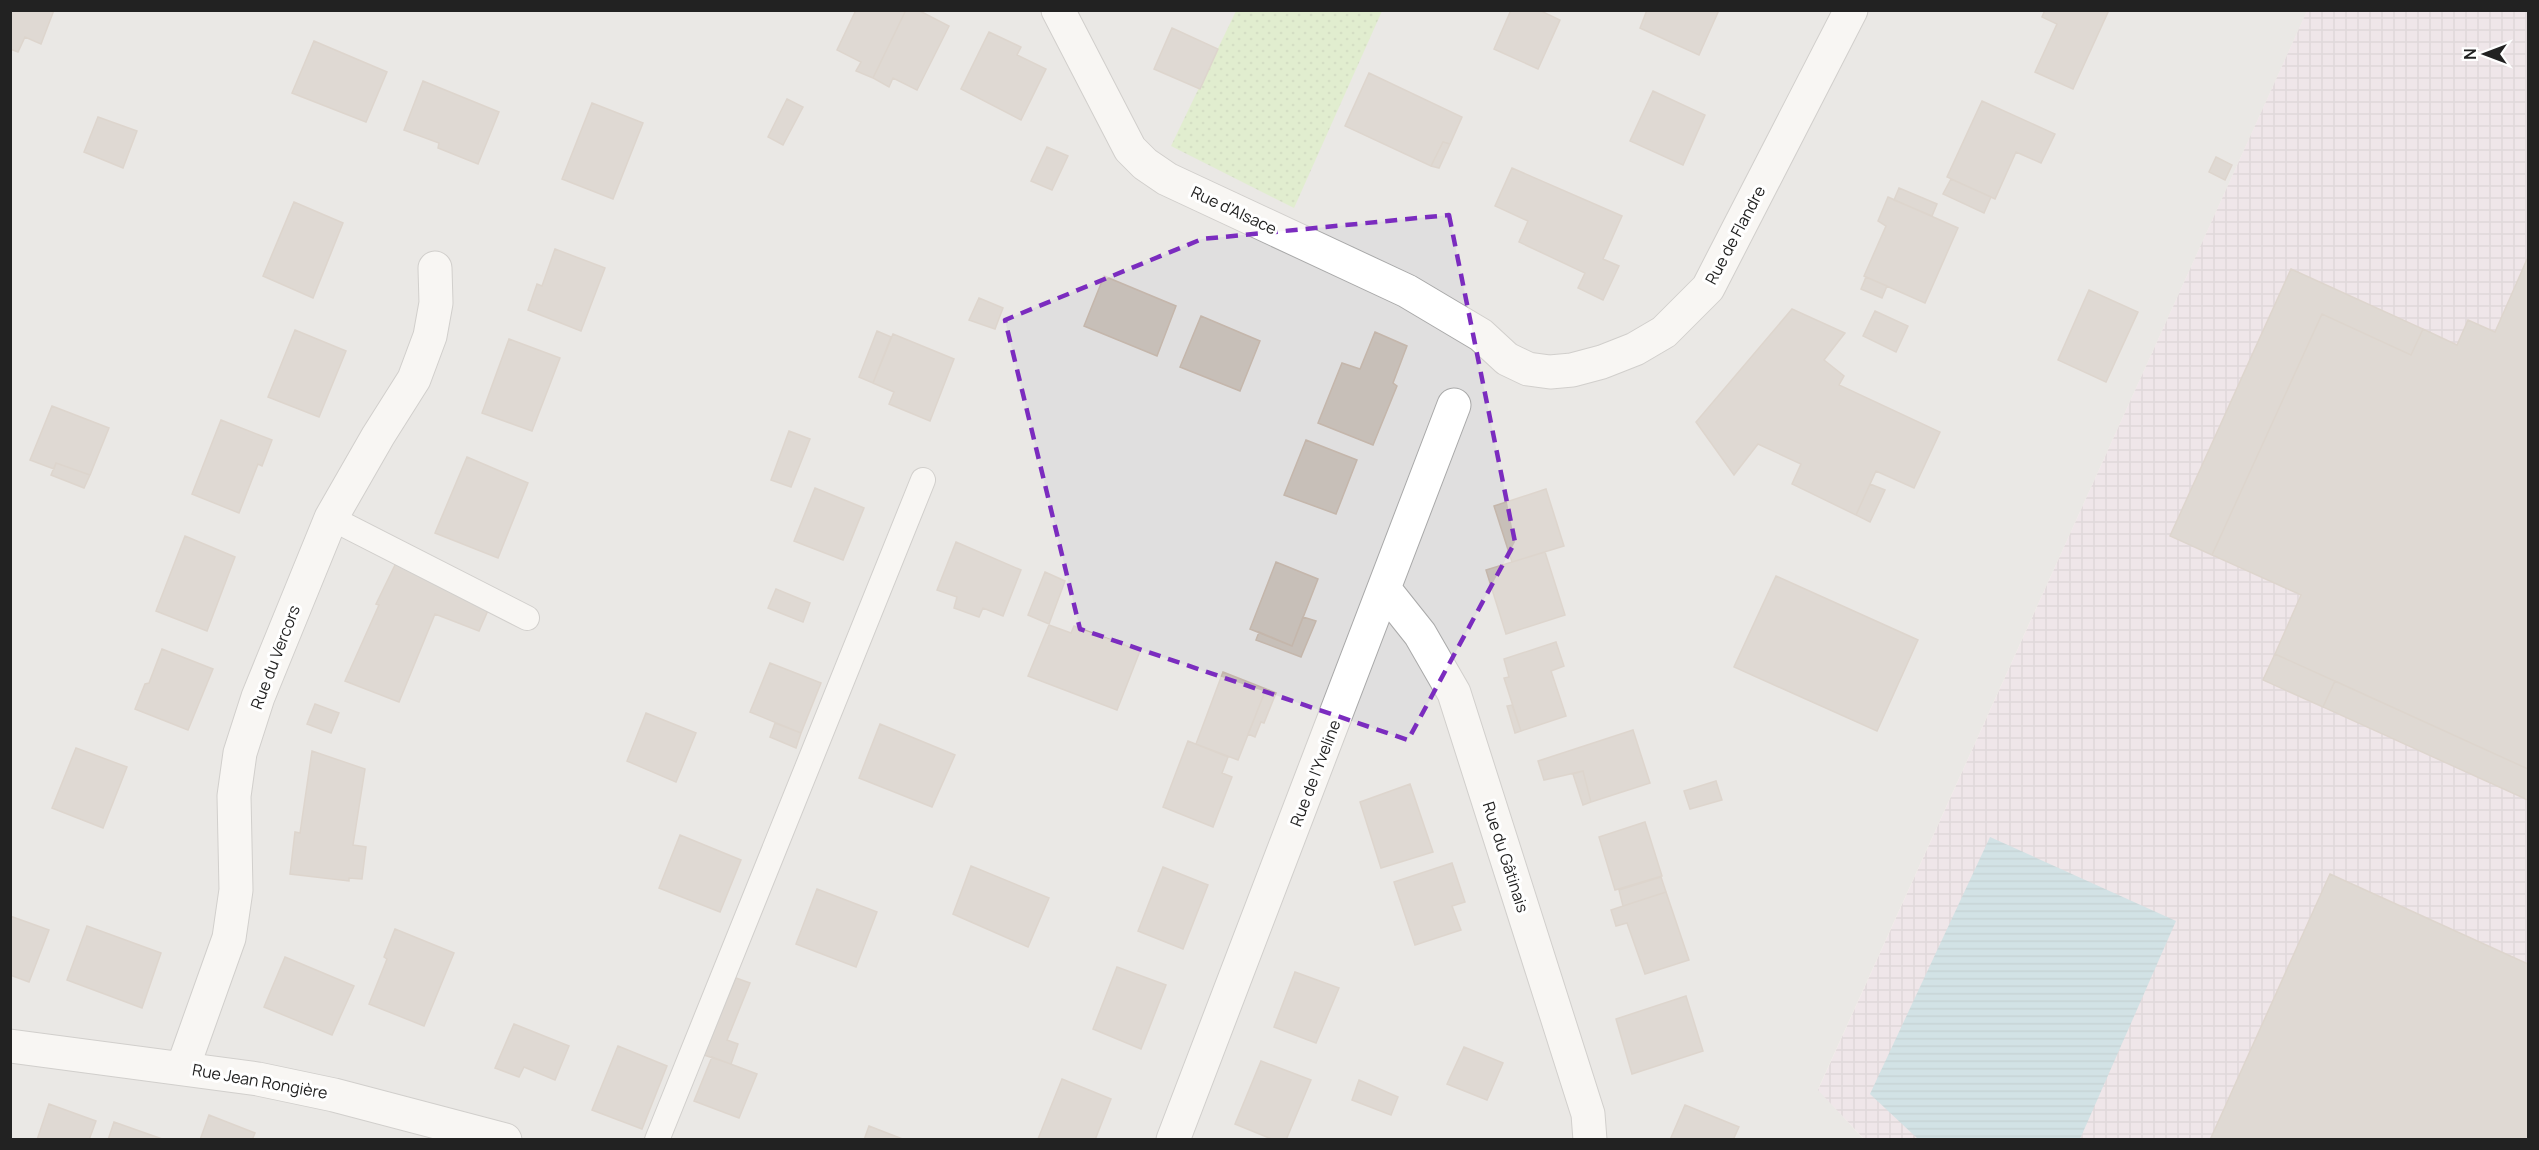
<svg xmlns="http://www.w3.org/2000/svg" width="2539" height="1150" viewBox="0 0 2539 1150" font-family="Manrope,sans-serif">
<defs>
<pattern id="industrial-grid" width="8" height="8" patternUnits="userSpaceOnUse" patternTransform="scale(1.5)"><rect width="8" height="8" fill="#ebdbe8"/><path d="M0 4h8M4 0v8" fill="none" stroke="#c9bcc7"/></pattern>
<pattern id="grass-dots" width="8" height="8" patternUnits="userSpaceOnUse" patternTransform="scale(1.5)"><rect width="8" height="8" fill="#cdebb0"/><path d="M2 2h.1M6 6h.1" fill="none" stroke="#b0c997" stroke-width="1.8" stroke-linecap="round"/></pattern>
<pattern id="water-rules" width="6" height="5" patternUnits="userSpaceOnUse" patternTransform="scale(1.5)"><rect width="6" height="5" fill="#aad3df"/><path d="M0 2.5h6" fill="none" stroke="#92b5bf"/></pattern>
</defs>
<rect width="100%" height="100%" fill="#f2efe9"/>
<path fill="#e0dfdf" d="M10,11H2307L1818,1089L1864,1140L11,1139Z"/>
<path fill="url(#industrial-grid)" d="M2307,11H2528V1139H1864L1818,1090Z"/>
<path fill="url(#grass-dots)" d="M1236,11H1382L1294,208L1171,146Z"/>
<path fill="url(#water-rules)" d="M1990,837L2176,921L2080,1139H1918L1870,1094Z"/>
<path fill="#c7bfb8" stroke="#c4b6ab" stroke-width="1.5" d="M10,10H54L41,44L25,37L18,52L10,49Z
M856,10H906L873,78L856,71L861,62L837,50Z
M906,10H918L949,26L917,90L893,78L889,87L873,78Z
M1511,10H1539L1560,20L1538,69L1494,49Z
M1647,10H1719L1699,55L1640,28Z
M2045,10H2109L2073,89L2035,72L2057,24L2042,17Z
M1172,28L1218,49L1200,89L1154,69Z
M989,32L1021,47L1017,55L1046,69L1021,120L961,89Z
M314,41L387,72L366,122L292,93Z
M1369,73L1462,117L1450,144L1443,142L1431,166L1345,126Z
M423,81L499,112L478,164L438,148L439,143L404,130Z
M1653,91L1705,115L1683,165L1630,141Z
M787,99L803,107L783,145L768,137Z
M1982,101L2055,134L2041,163L2016,152L1995,199L1947,177Z
M592,103L643,123L613,199L562,179Z
M98,117L137,131L123,168L84,152Z
M1443,142L1450,144L1439,168L1431,166Z
M1047,147L1068,156L1052,190L1031,181Z
M2216,157L2232,165L2225,180L2209,172Z
M1512,168L1622,216L1603,259L1619,266L1603,300L1578,288L1585,273L1519,242L1528,221L1495,206Z
M1951,179L1991,197L1984,213L1943,194Z
M1899,188L1937,204L1932,216L1894,200Z
M1888,197L1958,228L1925,303L1864,276L1886,226L1878,221Z
M294,202L343,223L313,298L263,276Z
M555,249L605,268L581,331L528,310L537,284L542,286Z
M2528,257V769L2275,654L2301,595L2212,555L2322,314L2411,355L2423,329L2457,345L2468,320L2495,332Z
M2291,269L2423,329L2411,355L2322,314L2212,555L2170,536Z
M1104,276L1176,306L1157,356L1084,326Z
M1866,277L1887,286L1882,298L1861,289Z
M2089,290L2138,312L2106,382L2058,360Z
M979,298L1003,308L995,329L969,320Z
M1792,309L1845,333L1824,360L1844,376L1839,385L1940,432L1914,488L1876,471L1856,515L1792,484L1801,464L1758,444L1734,475L1696,422Z
M1875,311L1908,326L1896,352L1863,336Z
M1201,316L1260,341L1240,391L1180,367Z
M295,330L346,351L319,417L268,397Z
M877,331L891,337L873,383L859,377Z
M1375,332L1407,346L1393,383L1397,386L1373,445L1318,423L1342,363L1360,369Z
M893,334L954,359L930,421L889,404L894,392L873,383Z
M509,339L560,358L532,431L482,413Z
M52,406L109,428L90,475L56,463L54,469L30,460Z
M221,420L272,440L262,466L258,464L239,513L192,494Z
M789,431L810,439L791,487L771,480Z
M1306,440L1357,460L1336,514L1284,495Z
M467,457L528,483L498,558L435,533Z
M56,463L90,475L84,488L51,475Z
M1870,484L1885,490L1870,522L1856,515Z
M815,488L864,508L843,560L794,541Z
M1546,489L1564,546L1512,562L1494,506Z
M185,536L235,557L207,631L156,611Z
M956,542L1021,570L1003,616L983,608L979,617L954,608L957,597L937,590Z
M1545,552L1565,615L1506,634L1486,570Z
M397,561L489,608L479,631L435,614L399,702L345,681L379,605L376,604Z
M1276,562L1318,579L1292,646L1250,629Z
M1045,572L1065,581L1049,624L1028,615Z
M1776,576L1918,640L1877,731L1734,667Z
M776,589L810,603L803,622L768,608Z
M1303,617L1316,621L1301,657L1256,640L1259,632L1292,646Z
M1049,625L1071,633L1074,626L1140,651L1117,710L1028,676Z
M1556,642L1564,666L1551,671L1566,716L1521,731L1504,678L1509,677L1504,659Z
M162,649L213,669L188,730L135,709L145,684L149,683Z
M2275,654L2335,681L2323,707L2263,680Z
M770,663L821,683L801,733L750,712Z
M1223,672L1266,689L1238,760L1196,744Z
M2335,681L2528,769V800L2323,707Z
M1266,689L1276,693L1264,723L1261,722L1255,737L1248,734Z
M315,704L339,713L331,733L307,724Z
M1512,705L1521,731L1515,733L1507,706Z
M646,713L696,733L676,782L627,761Z
M775,723L801,733L796,748L770,737Z
M880,724L955,755L932,807L859,778Z
M1633,730L1650,783L1591,802L1583,771L1544,780L1538,761Z
M1188,741L1228,757L1222,773L1232,777L1213,827L1163,807Z
M76,748L127,767L103,828L52,808Z
M312,751L365,769L353,845L366,847L362,879L349,878V881L290,874L295,832L300,833Z
M1583,771L1591,802L1583,805L1573,774Z
M1716,781L1722,800L1690,809L1684,791Z
M1410,784L1433,852L1381,868L1360,802Z
M1645,822L1662,876L1615,890L1599,837Z
M680,835L741,860L720,912L659,888Z
M1452,863L1465,902L1452,906L1461,930L1415,945L1394,882Z
M971,866L1049,898L1028,947L953,914Z
M1163,867L1208,885L1183,949L1138,931Z
M2330,874L2528,964V1140H2210Z
M1661,877L1666,892L1623,906L1619,890Z
M817,889L877,912L856,967L796,944Z
M1666,892L1689,960L1645,974L1627,923L1616,926L1611,910Z
M10,916L49,930L29,982L10,975Z
M87,926L161,953L142,1008L67,980Z
M395,929L454,953L424,1026L369,1004L387,959L384,957Z
M285,957L354,986L332,1035L264,1007Z
M1117,967L1166,985L1141,1049L1093,1029Z
M1295,972L1339,988L1316,1043L1274,1027Z
M736,978L750,983L727,1040L738,1044L731,1064L704,1055Z
M1686,996L1703,1051L1632,1074L1616,1019Z
M514,1024L569,1046L555,1080L524,1067L519,1077L495,1068Z
M618,1046L667,1066L642,1129L592,1110Z
M1464,1047L1503,1063L1487,1100L1447,1084Z
M712,1057L757,1074L739,1118L694,1101Z
M1261,1061L1311,1080L1286,1140H1274L1235,1124Z
M1062,1079L1111,1099L1095,1140L1038,1139Z
M1359,1080L1398,1097L1391,1115L1352,1100Z
M49,1104L96,1121L89,1140H37Z
M1685,1105L1739,1127L1733,1140H1670Z
M209,1115L255,1133L252,1140H200Z
M114,1122L165,1140H108Z
M869,1126L905,1140H864Z"/>
<g fill="none" stroke-linecap="round" stroke-linejoin="round">
<defs>
<path id="lane" d="M331,518L527,618
M657,1140L923,480"/>
<path id="street" d="M1058,10L1130,149L1145,164L1167,179L1407,291L1481,335L1507,359L1528,369L1550,372L1572,370L1602,362L1635,349L1664,332L1708,288L1851,10
M1385,590L1420,634L1454,693L1588,1114L1590,1140
M10,1046L258,1079L334,1095L505,1140
M183,1067L229,938L236,890L234,796L240,753L258,697L331,518L378,436L414,379L430,336L436,303L435,268
M1173,1140L1454,405"/>
</defs>
<use href="#lane" stroke="#a9a9a9" stroke-width="26"/>
<use href="#street" stroke="#a9a9a9" stroke-width="35"/>
<use href="#lane" stroke="#fff" stroke-width="24"/>
<use href="#street" stroke="#fff" stroke-width="33"/>
</g>
<path d="M0 0H2539V1150H0ZM1449,215L1515,542L1408,740L1080,629L1005,320L1202,239Z" fill="#f2efe9" fill-opacity=".55" fill-rule="evenodd"/>
<path fill="none" stroke="#7b2cbf" stroke-width="4.5" stroke-dasharray="12 8" stroke-linejoin="round" d="M1449,215L1515,542L1408,740L1080,629L1005,320L1202,239Z"/>
<g text-anchor="middle" dominant-baseline="central" stroke-width="6" stroke-linejoin="round" paint-order="stroke">
<g font-size="16" fill="#222" stroke="#fff">
<text transform="translate(1234 210) rotate(25)">Rue d'Alsace</text>
<text transform="translate(1735 235) rotate(-62)">Rue de Flandre</text>
<text transform="translate(275 657) rotate(-69)">Rue du Vercors</text>
<text transform="translate(1315 773) rotate(-69)">Rue de l'Yveline</text>
<text transform="translate(1506 857) rotate(72)">Rue du Gâtinais</text>
<text transform="translate(260 1081) rotate(10)">Rue Jean Rongière</text>
</g>
</g>
<rect width="2539" height="1150" fill="none" stroke="#222222" stroke-width="24"/>
<g transform="translate(2485 54) rotate(270)" stroke="#ffffff" stroke-width="4.5" paint-order="stroke">
<path d="M0-4.5L10 22L0 15L-10 22Z" fill="#222222"/>
<text y="-9" font-size="16" font-weight="bold" text-anchor="middle" fill="#222222">N</text>
</g>
</svg>
